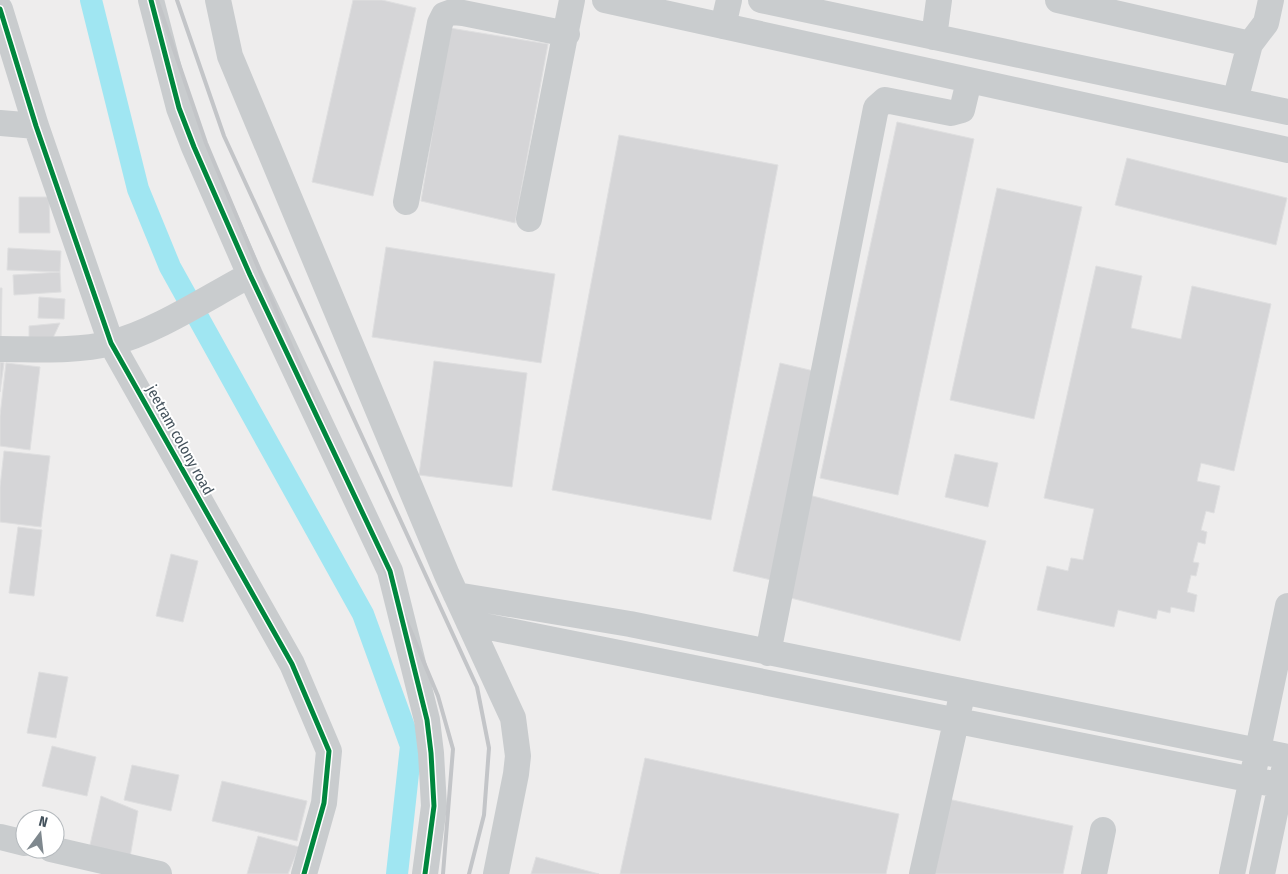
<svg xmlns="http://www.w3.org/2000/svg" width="1288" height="874" viewBox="0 0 1288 874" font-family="'Fira Sans Condensed',sans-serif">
<rect width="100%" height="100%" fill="#eeeded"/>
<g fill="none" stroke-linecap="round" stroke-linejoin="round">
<path stroke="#a0e6f2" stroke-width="22" d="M91,0L138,189L170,267L363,614L411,746L397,874"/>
</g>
<path fill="#d5d5d7" stroke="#dfdfe0" d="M353,0H382L416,8L373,196L312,182Z
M450,28L548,44L515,223L421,201Z
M897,122L974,139L898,495L820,478Z
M619,135L778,165L711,520L552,490Z
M1127,158L1287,198L1276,245L1115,205Z
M997,188L1082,207L1034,419L950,400Z
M19,197H49L50,233H19Z
M386,247L555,274L541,363L372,337Z
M8,248L61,251L60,272L7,270Z
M1096,266L1142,276L1131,328L1181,339L1192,286L1271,304L1234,471L1201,463L1197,481L1220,486L1214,513L1206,511L1201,530L1207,532L1205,544L1198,542L1193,562L1199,563L1196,576L1191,575L1187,592L1197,595L1194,612L1171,607L1170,613L1158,610L1156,619L1118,610L1114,627L1037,610L1047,566L1068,571L1071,558L1083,560L1094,509L1044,498Z
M60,272L61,292L14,295L13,275Z
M0,288H2L1,340H0Z
M39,297L65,299L64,319L38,318Z
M60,323L52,340L29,341V326Z
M434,361L527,373L512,487L419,475Z
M0,362L4,363L0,392Z
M6,363L40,367L30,450L0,446V416Z
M780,363L818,372L771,580L733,571Z
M4,451L50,456L41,527L0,522V487Z
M955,454L998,463L988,507L945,497Z
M809,495L986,541L960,641L783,596Z
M18,527L42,530L34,596L9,593Z
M171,554L198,561L183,622L156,616Z
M39,672L68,677L56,738L27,733Z
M52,746L96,757L87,796L42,786Z
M645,758L899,814L886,874H620Z
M132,765L179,775L171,811L124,800Z
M222,781L307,801L297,841L212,821Z
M101,796L138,811L129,863L88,854Z
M948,799L1073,826L1063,874H932Z
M258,836L299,847L288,874H247Z
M536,857L599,874H531Z"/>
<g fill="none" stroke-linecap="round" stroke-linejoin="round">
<path stroke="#c9ccce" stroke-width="26" d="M151,0L179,108L194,147L250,275L390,571L427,720L431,753L434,806L425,874
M218,0L230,56L447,575L513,718L518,756L516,774L496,874
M605,0L1288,150
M761,0L1288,112
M1058,0L1250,44
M0,9L36,126L111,343L292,664L329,751L324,803L304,874
M723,26L729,0
M934,37L939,0
M1235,101L1250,44L1266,23L1271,0
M0,123L36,126
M406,202L440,23L444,15L452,12L463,13L567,34
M529,219L572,0
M0,349C36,349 76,352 111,343C154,333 210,296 250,275
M456,595L630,624L1288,757
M469,623L1288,787
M768,653L876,108L885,100L951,113L962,110L969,81
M0,837L25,843
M51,849L159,874
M922,874L960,704
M1094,874L1103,830
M1232,874L1288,606
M1262,874L1284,770"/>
<path stroke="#c3c5c8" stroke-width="4" d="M157,0L206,143L438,696L453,749L443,874
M177,0L224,136L477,687L489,748L484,815L469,874"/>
<defs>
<path id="cycleway" d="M151,0L179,108L194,147L250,275L390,571L427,720L431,753L434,806L425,874
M0,9L36,126L111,343L292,664L329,751L324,803L304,874"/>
</defs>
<use href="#cycleway" stroke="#fff" stroke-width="8"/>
<use href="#cycleway" stroke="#00873e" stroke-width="5"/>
</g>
<g text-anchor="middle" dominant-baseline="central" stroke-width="4" stroke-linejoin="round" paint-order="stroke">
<g font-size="15" fill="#43515b" stroke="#fff">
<text transform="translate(180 440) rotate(61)">jeetram colony road</text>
</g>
</g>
<g transform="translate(40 834) rotate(15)"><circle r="24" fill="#ffffff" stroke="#b4b9bd"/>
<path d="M0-4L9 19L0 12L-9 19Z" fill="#7f888e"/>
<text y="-8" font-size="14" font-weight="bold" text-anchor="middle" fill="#43515b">N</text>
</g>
</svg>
